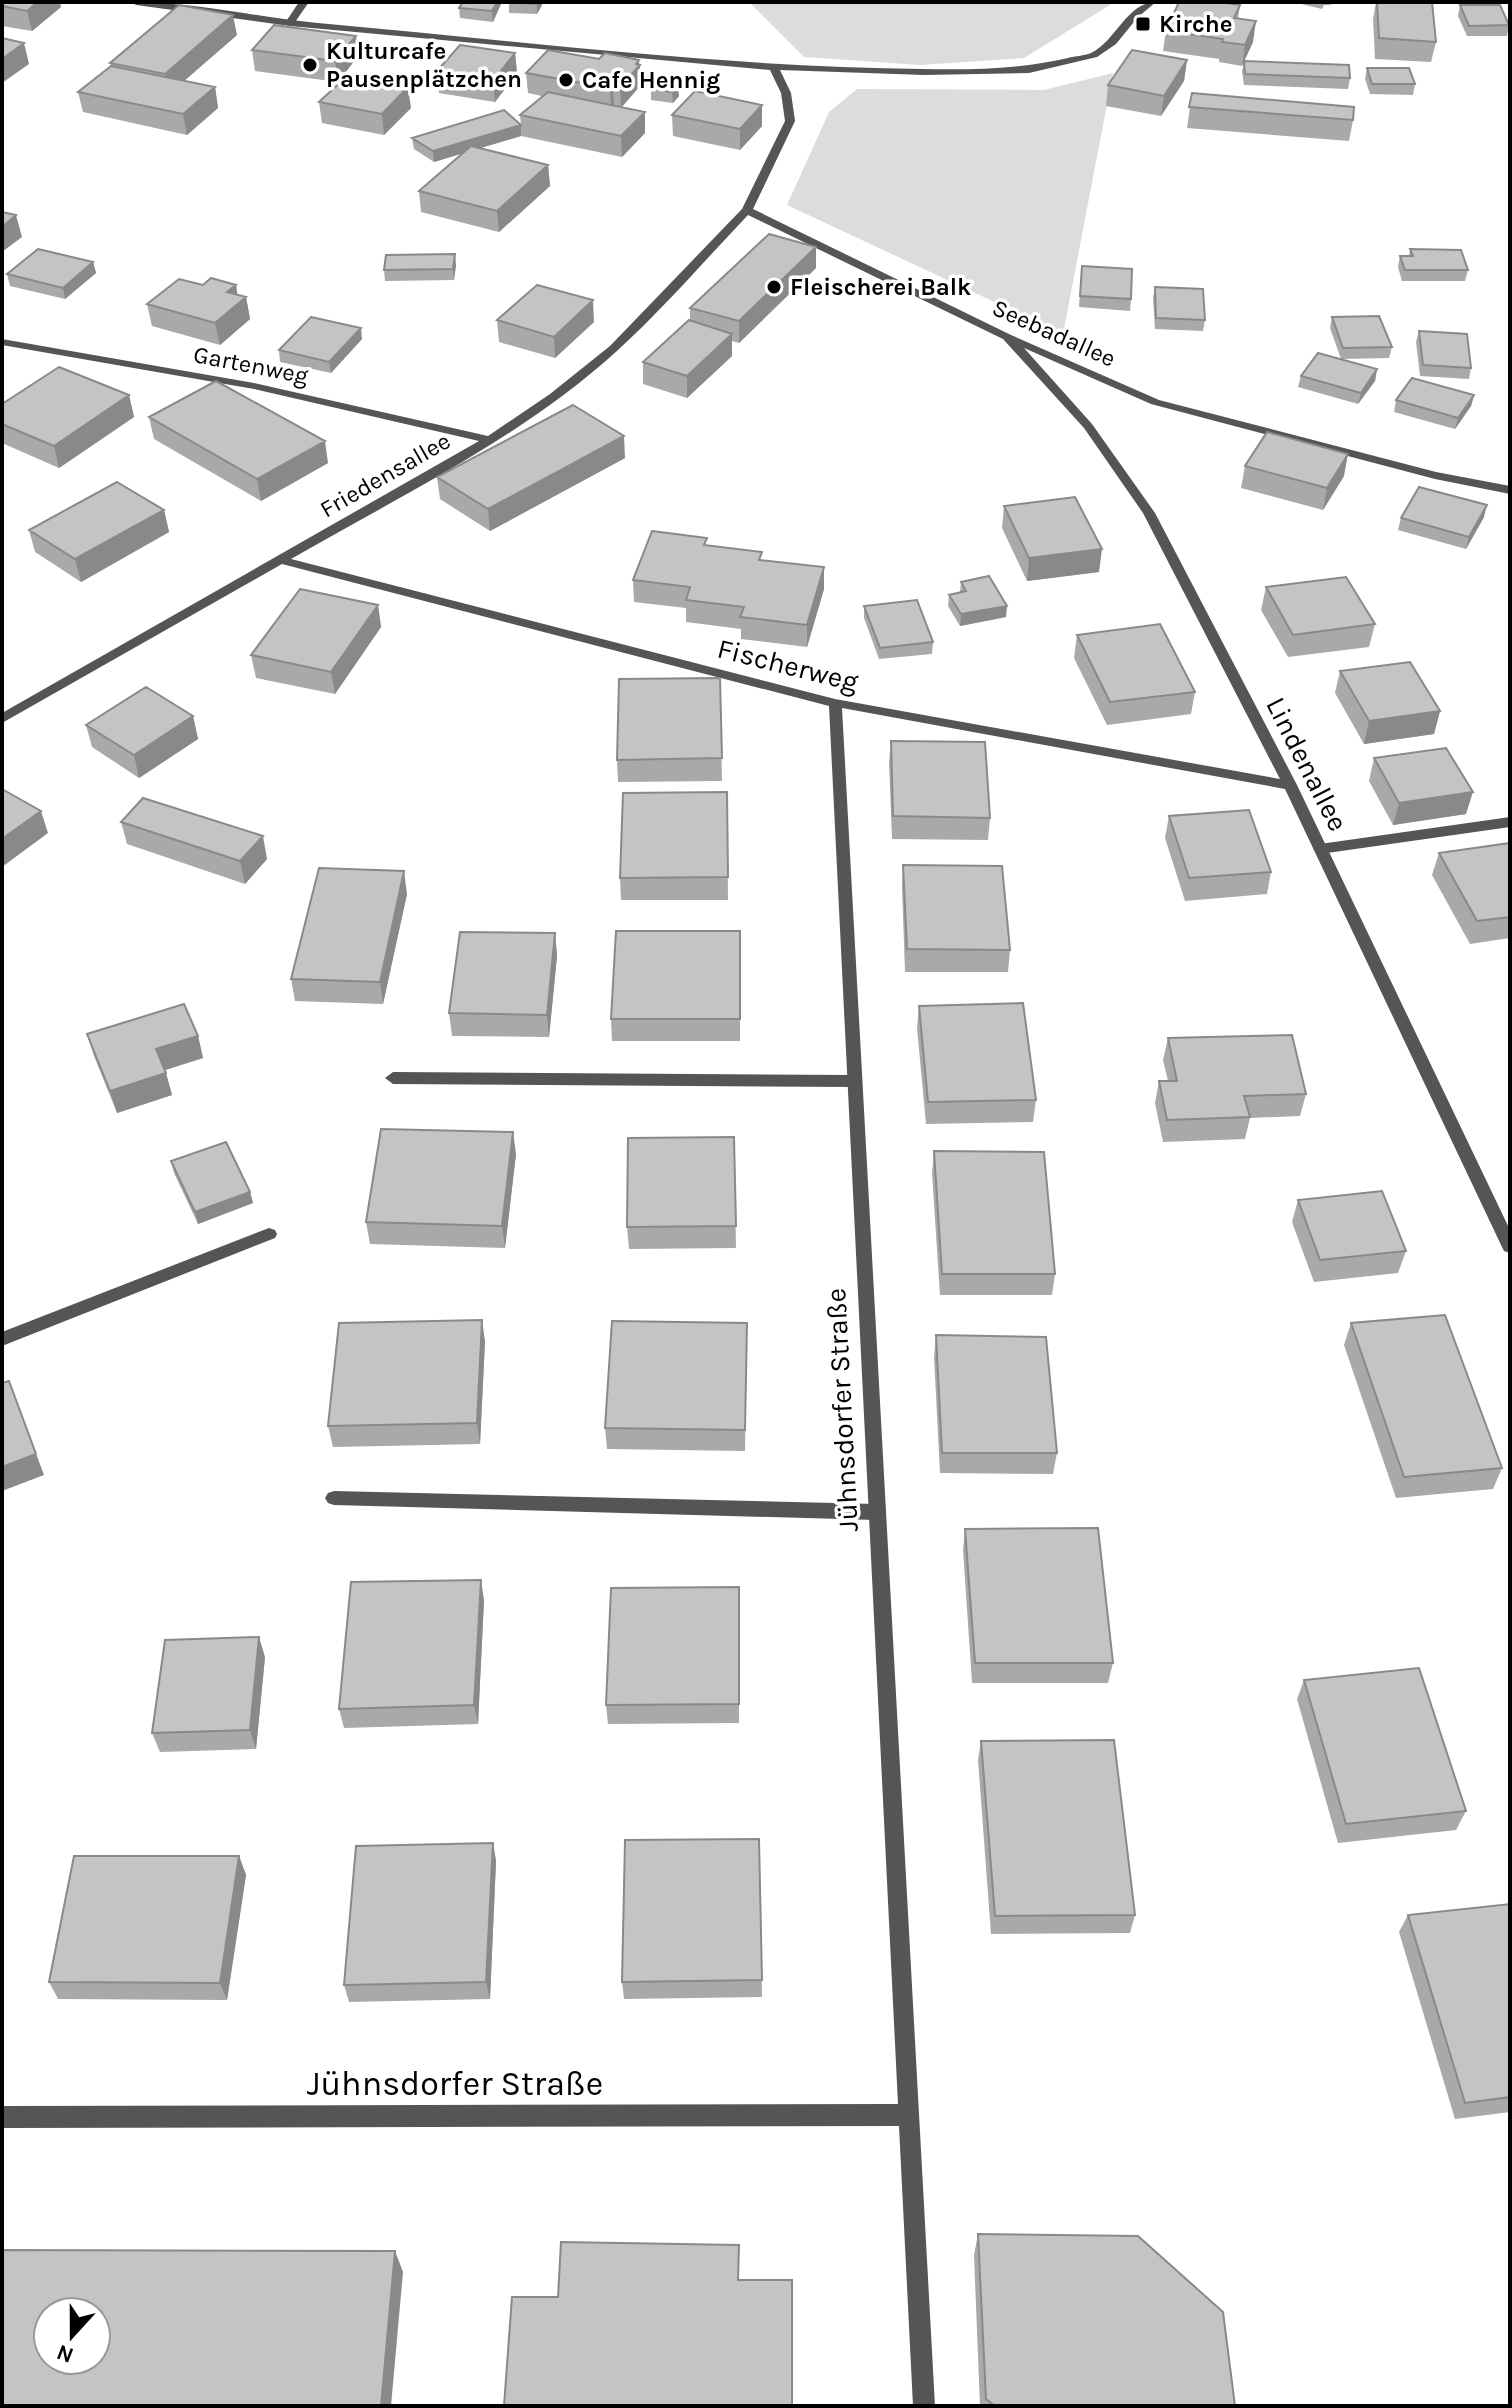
<svg xmlns="http://www.w3.org/2000/svg" width="1512" height="2408" viewBox="0 0 1512 2408" font-family="Karla,sans-serif">
<rect width="100%" height="100%" fill="#fff"/>
<path fill="#dcdcdc" d="M749,2H1115L1024,58L920,65L804,57Z
M1113,73L1063,334L787,205L829,112L857,89L1044,90Z"/>
<g fill="none" stroke-linecap="round" stroke-linejoin="round">
<path fill="#555" fill-rule="evenodd" d="M299,2H309L293,25H287L285,23Z
M1510,817V827L1320,854L1313,849L1320,844Z
M393,1072L853,1075L861,1081L853,1087L393,1084L385,1078Z
M269,1228L275,1230L277,1234L275,1238L2,1346V1332Z
M334,1491L876,1504L882,1507L885,1512L882,1517L876,1520L334,1505L328,1503L325,1498L328,1493Z"/>
<path fill="#555" fill-rule="evenodd" d="M131,2C194,2 256,17 318,23C519,41 721,67 923,69C972,70 1020,69 1068,58C1075,56 1084,56 1091,53C1116,41 1127,2 1156,2L1138,17L1116,44L1097,57L1029,73L924,75L780,70L791,93L795,121L753,209L1011,335L1159,400L1436,472L1510,486V494L1435,479L1151,404L1024,348L1092,424L1155,513L1297,785L1510,1230V1253L1504,1251L1502,1247L1285,789L842,708L935,2406H913L899,2126L2,2128V2106L898,2104L829,706L282,564L2,723V713L479,441L254,389L2,345V339L254,383L488,436L550,394L610,346L742,209L785,121L781,93L770,70L290,26L136,5ZM748,215L1003,339L1084,428L1143,513L1280,779L835,699L291,559C402,495 523,437 618,350C664,308 705,260 748,215Z"/>
</g>
<path fill="#a9a9a9" d="M2,2L61,7L32,31L2,26Z
M509,2H542V5L537,14L509,13Z
M1293,2H1332L1331,5H1324L1322,9Z
M1376,2H1432L1436,42L1431,62L1375,59L1373,19Z
M501,4L493,22L460,18L459,8Z
M1240,5L1238,19L1253,42L1244,61L1350,78L1348,89L1244,85L1242,72L1244,62L1242,66L1219,62V59L1163,51L1166,31Z
M1460,5L1509,25L1507,36H1467L1458,16Z
M237,35L184,81L215,87L218,108L187,135L83,112L78,92L111,66L110,63Z
M252,50L358,56L338,82L255,71Z
M515,53L517,73L495,102L439,93L436,72Z
M599,59L640,65L641,85L621,107L645,112V133L622,157L521,136L480,148L548,165L550,186L499,232L421,212L419,191L462,153L434,162L414,149L412,138L521,125L520,115L542,96L528,93L526,73Z
M1187,60L1184,81L1161,116L1106,106L1108,85Z
M1367,68L1415,84L1413,95L1370,94L1365,79Z
M658,81L679,96L673,103L651,100V89Z
M1192,93L1353,120L1349,141L1187,128Z
M319,102L411,108L384,135L322,123Z
M672,115L762,126L740,150L673,136Z
M816,247V268L739,343L732,341V356L687,398L643,384V362L690,321V308Z
M1410,249L1468,270L1465,281H1402L1398,267L1400,256H1409Z
M93,262L96,273L65,299L10,286L7,274Z
M456,265L454,280L385,281L384,270Z
M1081,277L1131,299L1130,311L1079,307Z
M203,285H236L237,295L246,297L250,319L220,345L152,326L147,304Z
M1155,287L1205,320L1203,331L1155,329L1153,298Z
M1332,317L1392,347L1389,358L1341,359L1330,328Z
M497,320L594,322L555,358L499,342Z
M1419,331L1471,368L1469,379L1420,376L1416,342Z
M362,339L331,373L280,362L279,350Z
M1377,369L1375,381L1358,404L1298,387L1301,376Z
M129,395L134,417L59,468L2,443V404Z
M1474,395L1471,406L1455,429L1394,412L1396,400Z
M149,417L328,463L261,501L154,439Z
M625,458L490,531L440,499L437,477Z
M1245,466L1344,476L1323,510L1241,488Z
M1004,506L1099,572L1027,581L1002,528Z
M164,510L169,532L81,582L35,552L29,530Z
M1484,517L1466,549L1398,530L1401,518Z
M707,546L762,560L824,567V589L807,647L741,639V629L686,622V608L634,602L633,580Z
M961,582L1006,617L960,626L948,606L949,595L960,592Z
M1266,587L1375,624L1369,647L1288,657L1261,610Z
M378,605L381,627L335,694L256,678L251,655Z
M864,606L933,642L932,654L879,659L864,618Z
M1077,635L1195,692L1191,714L1107,725L1074,658Z
M1340,671L1440,711L1434,734L1364,744L1335,693Z
M720,678L722,781L618,782L617,760Z
M193,716L198,739L139,778L92,747L86,725Z
M891,741L990,818L988,840L892,839L889,763Z
M1374,758L1466,814L1393,825L1369,781Z
M727,792L728,900H621L620,878Z
M1169,816L1271,872L1267,894L1185,901L1165,838Z
M121,822L267,859L245,884L127,844Z
M1510,843V938L1470,944L1432,875L1439,853Z
M903,865L1010,950L1008,972H905L902,887Z
M407,894L383,1004L295,1001L291,979Z
M740,931V1041H612L611,1019Z
M555,933L557,956L549,1037L452,1036L449,1013Z
M919,1006L1036,1100L1033,1122L926,1124L917,1028Z
M87,1034L198,1036L203,1058L165,1070L172,1095L117,1113L94,1056Z
M1168,1038L1306,1094L1300,1116L1250,1118L1245,1139L1163,1142L1155,1103L1159,1081H1168L1163,1060Z
M734,1137L736,1248L629,1249L627,1227Z
M934,1151L1055,1274L1052,1295H940L932,1173Z
M516,1154L505,1248L370,1244L366,1222Z
M171,1161L250,1192L253,1203L198,1224L174,1173Z
M1298,1200L1406,1251L1398,1273L1314,1282L1292,1222Z
M1351,1323L1502,1468L1493,1489L1396,1498L1344,1345Z
M936,1335L1057,1453L1053,1474L940,1473L934,1357Z
M485,1341L480,1444L333,1447L328,1426Z
M747,1344L745,1451L607,1449L605,1428Z
M965,1529L1113,1663L1108,1683H972L963,1550Z
M739,1587V1723L608,1724L606,1705Z
M484,1600L478,1724L344,1728L339,1709Z
M265,1657L256,1749L160,1752L152,1733Z
M1304,1680L1466,1811L1456,1830L1338,1843L1297,1699Z
M981,1741L1135,1915L1130,1933L991,1934L978,1760Z
M759,1839L762,1997L624,1999L622,1982Z
M493,1843L496,1861L490,1999L349,2002L344,1985Z
M239,1856L246,1875L227,2000L58,1999L49,1982Z
M1510,1904V2112L1455,2119L1399,1932L1408,1915Z
M978,2234L1235,2406H980L974,2255Z"/>
<path fill="#898989" d="M38,2H60L61,7L32,31L27,11Z
M497,2H501V4L493,22L492,11Z
M537,2H542V5L537,14Z
M233,15L237,35L169,94L165,74Z
M1256,21L1253,42L1242,66L1245,45Z
M356,36L358,56L338,82L335,61Z
M24,43L29,64L2,83V59Z
M515,53L517,73L495,102L493,81Z
M639,60L641,85L621,108L620,87Z
M1187,60L1184,81L1161,116L1164,96Z
M678,85L679,96L673,103L672,92Z
M613,86L614,106L611,109L610,88Z
M215,87L218,108L187,135L183,114Z
M408,87L411,108L384,135L382,114Z
M762,105V126L740,150V129Z
M645,112V133L622,157L621,136Z
M521,125V136L434,162L433,151Z
M548,165L550,186L499,232L497,211Z
M16,215L22,237L2,252V227Z
M816,247V268L739,343V321Z
M455,254L456,265L454,280L453,269Z
M93,262L96,273L65,299L63,288Z
M236,285L239,304L246,297L250,319L220,345L215,323L227,292Z
M593,300L594,322L555,358L554,337Z
M361,328L362,339L331,373L329,362Z
M732,334V356L687,398V376Z
M1377,369L1375,381L1358,404L1361,393Z
M129,395L134,417L59,468L54,446Z
M1474,395L1471,406L1455,429L1458,418Z
M624,436L625,458L490,531L488,509Z
M325,441L328,463L261,501L257,479Z
M1348,454L1344,476L1323,510L1327,488Z
M1487,505L1484,517L1466,549L1469,537Z
M164,510L169,532L81,582L75,559Z
M1102,549L1099,572L1027,581L1029,558Z
M824,567V589L807,647V625Z
M378,605L381,627L335,694L331,672Z
M1007,606L1006,617L960,626L961,614Z
M1440,711L1434,734L1364,744L1369,721Z
M193,716L198,739L139,778L134,755Z
M1473,792L1466,814L1393,825L1399,803Z
M41,811L48,833L2,867V839Z
M263,836L267,859L245,884L240,861Z
M404,871L407,894L383,1004L380,982Z
M555,933L557,956L549,1037L547,1015Z
M198,1036L203,1058L162,1071L156,1049Z
M166,1073L172,1095L117,1113L110,1091Z
M513,1132L516,1154L505,1248L502,1226Z
M250,1192L253,1203L198,1224L195,1212Z
M482,1320L485,1341L480,1444L477,1423Z
M9,1381L44,1475L2,1491V1467Z
M481,1580L484,1600L478,1724L474,1705Z
M259,1637L265,1657L256,1749L250,1730Z
M493,1843L496,1861L490,1999L486,1982Z
M239,1856L246,1875L227,2000L220,1983Z
M395,2251L403,2272L391,2406H381Z"/>
<path fill="#c4c4c4" stroke="#898989" stroke-width="2" fill-rule="evenodd" d="M2,2H38L27,11L2,6Z
M463,2H497L492,11L459,8Z
M509,2H537L536,4Z
M1179,2H1220L1240,5L1234,18L1256,21L1245,45L1222,42L1223,39L1166,31Z
M1377,2H1432L1436,42L1379,38Z
M179,5L233,15L165,74L110,63Z
M1460,5H1500L1509,25L1469,26Z
M274,25L356,36L335,61L252,50Z
M2,38L24,43L2,59Z
M460,45L515,53L493,81L436,72Z
M548,50L599,59L605,53L639,60L636,64L640,65L620,87L613,86L610,88L526,73Z
M1132,50L1187,60L1164,96L1108,85Z
M1244,61L1349,65L1350,78L1245,74Z
M111,66L215,87L183,114L78,92Z
M1367,68H1409L1415,84H1372Z
M347,76L408,87L382,114L319,102Z
M658,81L678,85L672,92L651,89Z
M695,91L762,105L740,129L672,115Z
M548,92L645,112L621,136L520,115Z
M1192,93L1354,107L1353,120L1189,107Z
M504,110L521,125L433,151L412,138Z
M471,146L548,165L497,211L419,191Z
M2,212L16,215L2,227Z
M769,234L816,247L739,321L690,308Z
M38,249L93,262L63,288L7,274Z
M1410,249L1461,250L1468,270H1405L1400,256H1413Z
M455,254L453,269L384,270L386,255Z
M1082,266L1132,269L1131,299L1080,296Z
M211,278L236,285L227,292L246,297L215,323L147,304L179,279L203,285Z
M537,285L593,300L554,337L497,320Z
M1155,287L1203,289L1205,320L1156,318Z
M1379,316L1392,347L1343,348L1332,317Z
M311,317L361,328L329,362L279,350Z
M689,320L732,334L687,376L643,362Z
M1419,331L1467,334L1471,368L1423,365Z
M1318,353L1377,369L1361,393L1301,376Z
M59,367L129,395L54,446L2,424V404Z
M1412,378L1474,395L1458,418L1396,400Z
M216,381L325,441L257,479L149,417Z
M573,405L624,436L488,509L437,477Z
M1267,432L1348,454L1327,488L1245,466Z
M117,482L164,510L75,559L29,530Z
M1419,487L1487,505L1469,537L1401,518Z
M1075,497L1102,549L1029,558L1004,506Z
M652,531L707,538L704,545L762,552L759,560L824,567L807,625L740,617L744,607L686,600L690,587L633,580Z
M989,576L1007,606L961,614L949,595L966,591L961,582Z
M1346,577L1375,624L1293,635L1266,587Z
M300,589L378,605L331,672L251,655Z
M917,600L933,642L880,648L864,606Z
M1160,624L1195,692L1110,702L1077,635Z
M1410,662L1440,711L1369,721L1340,671Z
M720,678L722,758L617,760L619,679Z
M146,687L193,716L134,755L86,725Z
M891,741L985,742L990,818L893,816Z
M1446,748L1473,792L1399,803L1374,758Z
M2,789L41,811L2,839Z
M727,792L728,877L620,878L623,793Z
M143,798L263,836L240,861L121,822Z
M1249,810L1271,872L1189,878L1169,816Z
M1510,843V917L1477,921L1439,853Z
M903,865L1002,866L1010,950L907,949Z
M319,868L404,871L380,982L291,979Z
M616,931H740V1019H611Z
M460,932L555,933L547,1015L449,1013Z
M1023,1003L1036,1100L928,1102L919,1006Z
M184,1004L198,1036L156,1049L166,1073L110,1091L87,1034Z
M1292,1035L1306,1094L1244,1096L1250,1117L1167,1120L1159,1081H1177L1168,1038Z
M381,1129L513,1132L502,1226L366,1222Z
M734,1137L736,1226L627,1227L628,1138Z
M226,1142L250,1192L195,1212L171,1161Z
M934,1151L1044,1152L1055,1274H942Z
M1382,1191L1406,1251L1320,1260L1298,1200Z
M1445,1315L1502,1468L1404,1477L1351,1323Z
M482,1320L477,1423L328,1426L339,1323Z
M612,1321L747,1323L745,1430L605,1428Z
M936,1335L1046,1337L1057,1453H942Z
M9,1381L36,1454L2,1467V1383Z
M1098,1528L1113,1663H975L965,1529Z
M481,1580L474,1705L339,1709L351,1582Z
M739,1587V1704L606,1705L611,1588Z
M259,1637L250,1730L152,1733L165,1640Z
M1419,1668L1466,1811L1346,1824L1304,1680Z
M1114,1740L1135,1915L995,1916L981,1741Z
M759,1839L762,1980L622,1982L625,1840Z
M493,1843L486,1982L344,1985L356,1846Z
M74,1856H239L220,1983L49,1982Z
M1510,1904V2097L1465,2103L1408,1915Z
M978,2234L1138,2236L1223,2312L1235,2406H995L986,2399Z
M561,2242L739,2245L738,2280H792V2406H504L512,2297H558Z
M2,2250L395,2251L381,2406H2ZM48,2312H96V2360H48Z"/>
<g fill="#000" stroke="#fff" stroke-width="3">
<rect x="1135" y="16" width="16" height="16" rx="4"/>
<circle cx="310" cy="65" r="8"/>
<circle cx="566" cy="80" r="8"/>
<circle cx="774" cy="287" r="8"/>
</g>
<g text-anchor="middle" dominant-baseline="central" stroke-width="7" stroke-linejoin="round" paint-order="stroke">
<g font-size="24" font-weight="bold" fill="#000" stroke="#fff" text-anchor="start">
<text x="1159" y="24">Kirche</text>
<text x="326" y="51">Kulturcafe<tspan x="326" dy="28">Pausenplätzchen</tspan></text>
<text x="582" y="80">Cafe Hennig</text>
<text x="790" y="287">Fleischerei Balk</text>
</g>
<g font-size="24" fill="#000" stroke="#fff">
<text transform="translate(1054 333) rotate(24)">Seebadallee</text>
<text transform="translate(251 365) rotate(11)">Gartenweg</text>
<text transform="translate(385 475) rotate(-30)">Friedensallee</text>
</g>
<g font-size="28" fill="#000" stroke="#fff">
<text transform="translate(788 665) rotate(14)">Fischerweg</text>
<text transform="translate(1307 764) rotate(63)">Lindenallee</text>
<text transform="translate(842 1410) rotate(-93)">Jühnsdorfer Straße</text>
</g>
<g font-size="34" fill="#000" stroke="#fff">
<text x="455" y="2084">Jühnsdorfer Straße</text>
</g>
</g>
<rect width="1512" height="2408" fill="none" stroke="#000000" stroke-width="8"/>
<g transform="translate(72 2336) rotate(201)"><circle r="38" fill="#ffffff" stroke="#999999" stroke-width="2"/>
<path d="M0-6L14 30L0 20L-14 30Z" fill="#000000"/>
<text y="-12" font-size="22" font-weight="bold" text-anchor="middle" fill="#000000">N</text>
</g>
</svg>
